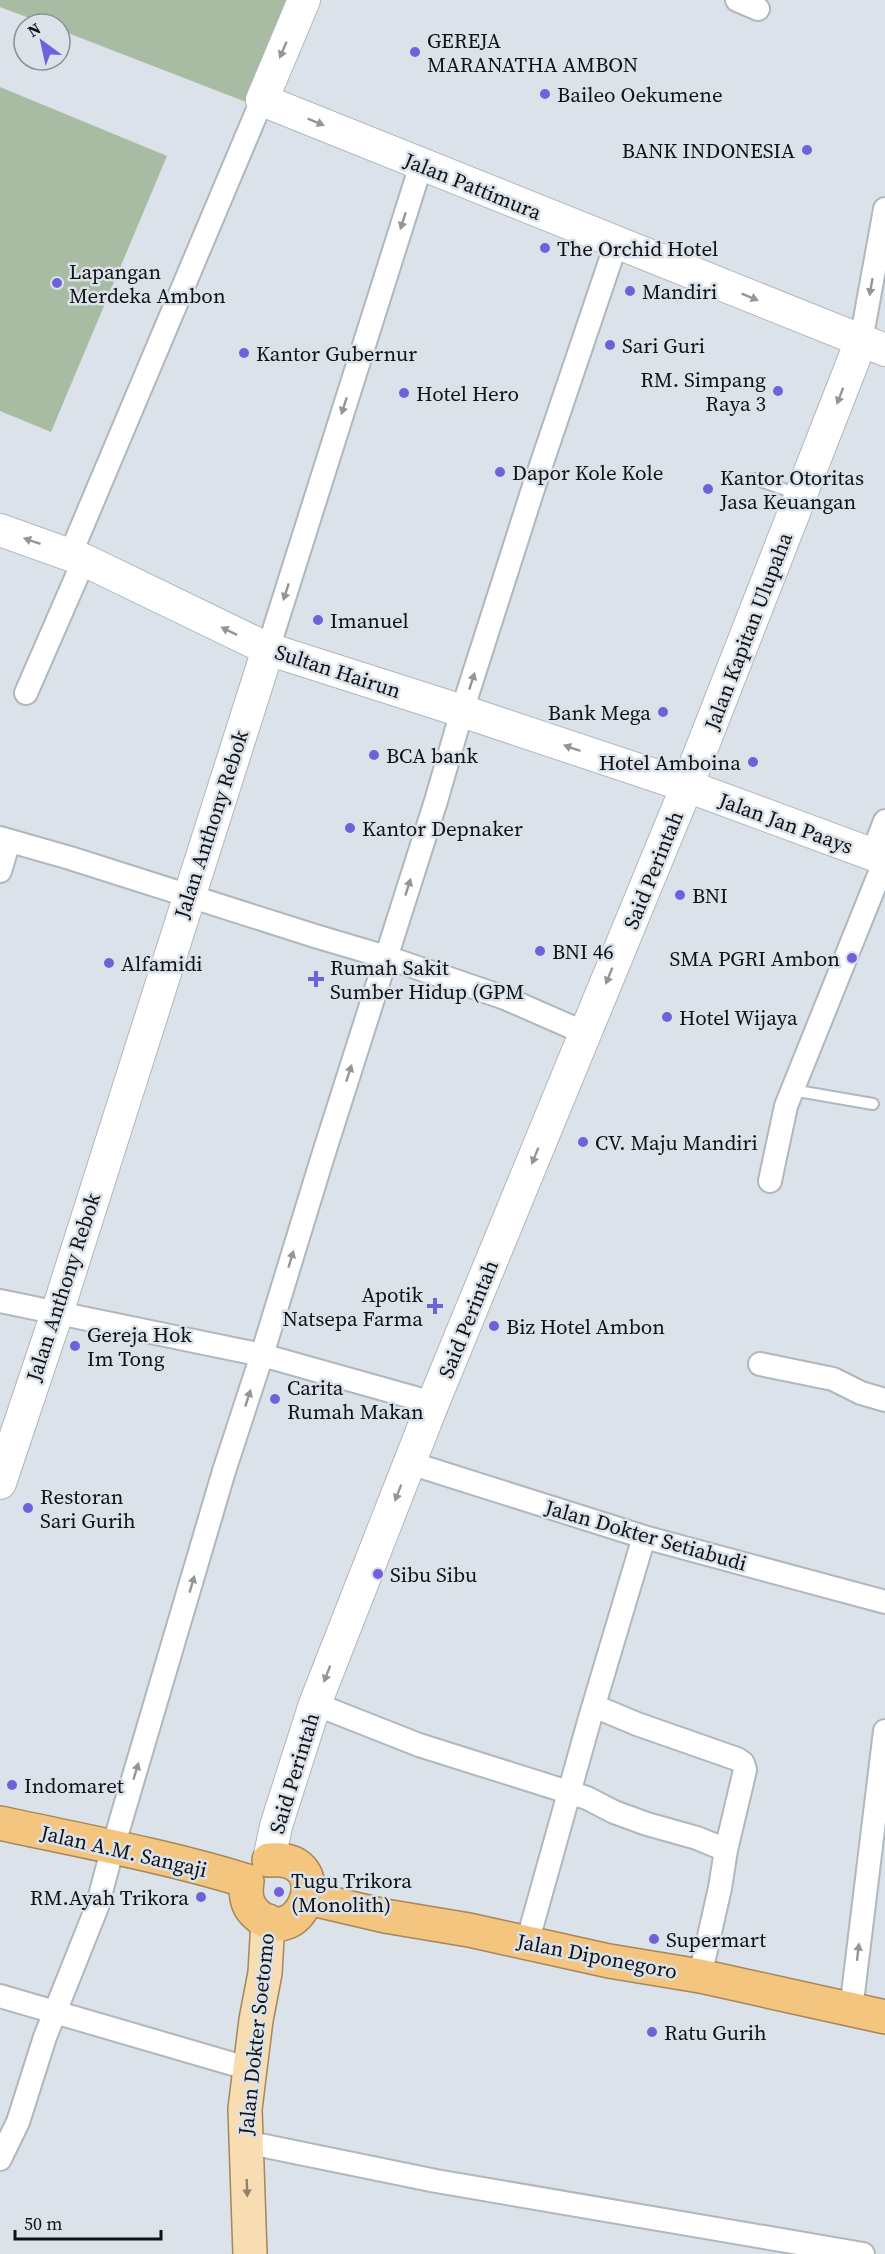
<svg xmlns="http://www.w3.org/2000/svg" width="885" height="2254" viewBox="0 0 885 2254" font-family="'Source Serif 4',serif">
<rect width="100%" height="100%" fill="#dbe2e9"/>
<path fill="#a8bca4" d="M0,0H287L246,102L60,30V24H45L0,7Z
M0,87L167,156L51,432L0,411Z"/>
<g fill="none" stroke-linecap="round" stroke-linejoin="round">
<defs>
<path id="lane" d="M754,479L798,494
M792,1090L873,1104"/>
<path id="street" d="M737,0L758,9
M861,341L885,209
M70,555L262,100
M268,649L421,165
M26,693L84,560
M0,838L70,858L315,936L386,957L505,998L585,1033
M872,855L885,821
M0,871L9,841
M770,1181L786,1106L885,860
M0,1301L262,1355L433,1403
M760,1364L833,1379L861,1393L885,1400
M410,1463L644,1537L885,1602
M315,1704L419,1745L587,1798L614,1812L647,1824L697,1838L726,1850L720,1888L700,1976
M594,1706L637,1724L737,1759L743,1763L745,1770L726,1850
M527,1943L590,1718L644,1537
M0,1996L250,2069
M851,2010L885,1731
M245,2142L436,2181L863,2254
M0,2159L18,2122L45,2037L97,1907L113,1847L224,1471L262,1355L322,1159L436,801L462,711L534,486L616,244"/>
<path id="secondary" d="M304,0L262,100L885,350
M0,530L84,560L268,649L462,711L687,786L885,859
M0,1483L57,1313L268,649
M269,1860L276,1826L315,1704L433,1403L687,786L861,341"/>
<path id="primary" d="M250,2254L245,2109L256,2020L265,1973L268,1921"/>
<path id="highway" d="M0,1823C83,1841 166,1856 247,1881C245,1894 246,1906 257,1915C301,1954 340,1854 269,1860
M308,1898L385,1916L469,1930L609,1961L700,1976L885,2017"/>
</defs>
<use href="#lane" stroke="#b0b7bd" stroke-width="14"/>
<use href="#street" stroke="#b0b7bd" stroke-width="26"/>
<use href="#secondary" stroke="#b0b7bd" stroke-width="34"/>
<use href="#primary" stroke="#a4875a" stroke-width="36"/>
<use href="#highway" stroke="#a4875a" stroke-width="36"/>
<use href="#lane" stroke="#fff" stroke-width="10"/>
<use href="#street" stroke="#fff" stroke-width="22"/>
<use href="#secondary" stroke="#fff" stroke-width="32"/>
<use href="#primary" stroke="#f8dcb2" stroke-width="33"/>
<use href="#highway" stroke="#f4c57f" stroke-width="33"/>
</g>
<defs><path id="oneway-solid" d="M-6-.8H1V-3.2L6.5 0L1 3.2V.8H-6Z" transform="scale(1.5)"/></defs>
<g fill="#939596">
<use href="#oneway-solid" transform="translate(283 50) rotate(113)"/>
<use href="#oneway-solid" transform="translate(316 122) rotate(22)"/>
<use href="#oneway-solid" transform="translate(403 221) rotate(108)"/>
<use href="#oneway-solid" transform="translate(871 287) rotate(100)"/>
<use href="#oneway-solid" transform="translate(750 297) rotate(22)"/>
<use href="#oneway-solid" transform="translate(840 396) rotate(111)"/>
<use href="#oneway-solid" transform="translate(344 406) rotate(108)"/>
<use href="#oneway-solid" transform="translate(32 541) rotate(-161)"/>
<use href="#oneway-solid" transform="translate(286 592) rotate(108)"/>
<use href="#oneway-solid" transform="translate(229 631) rotate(-154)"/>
<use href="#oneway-solid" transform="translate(472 681) rotate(-72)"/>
<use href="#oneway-solid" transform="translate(572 748) rotate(-161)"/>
<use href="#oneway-solid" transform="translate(408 887) rotate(-73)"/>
<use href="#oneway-solid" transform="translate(609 976) rotate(112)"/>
<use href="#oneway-solid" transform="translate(349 1073) rotate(-72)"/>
<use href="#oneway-solid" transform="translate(535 1156) rotate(112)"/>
<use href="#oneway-solid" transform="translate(291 1259) rotate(-73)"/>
<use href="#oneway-solid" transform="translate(248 1398) rotate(-72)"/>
<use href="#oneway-solid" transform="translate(398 1493) rotate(111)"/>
<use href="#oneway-solid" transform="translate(192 1584) rotate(-74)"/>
<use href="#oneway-solid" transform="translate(327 1674) rotate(111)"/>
<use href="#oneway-solid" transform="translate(136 1771) rotate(-73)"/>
<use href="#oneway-solid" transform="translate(858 1952) rotate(-83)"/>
</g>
<use fill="#90826b" href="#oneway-solid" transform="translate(247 2188) rotate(88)"/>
<g fill="#7061db" stroke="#dbe2e9" stroke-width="2">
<circle cx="415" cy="52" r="6"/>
<circle cx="545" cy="94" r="6"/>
<circle cx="807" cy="150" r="6"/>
<circle cx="545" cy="248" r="6"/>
<circle cx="57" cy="283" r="6"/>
<circle cx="630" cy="291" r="6"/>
<circle cx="610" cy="345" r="6"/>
<circle cx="244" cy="353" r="6"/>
<circle cx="778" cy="391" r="6"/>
<circle cx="404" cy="393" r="6"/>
<circle cx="500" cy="472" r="6"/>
<circle cx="708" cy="489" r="6"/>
<circle cx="318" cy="620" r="6"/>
<circle cx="663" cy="712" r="6"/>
<circle cx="374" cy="755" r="6"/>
<circle cx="753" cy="762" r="6"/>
<circle cx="350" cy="828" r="6"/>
<circle cx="680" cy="895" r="6"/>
<circle cx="540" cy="951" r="6"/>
<circle cx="852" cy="958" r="6"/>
<circle cx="109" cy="963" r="6"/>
<path d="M313 970h6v6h6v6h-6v6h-6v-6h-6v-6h6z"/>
<circle cx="667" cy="1017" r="6"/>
<circle cx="583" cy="1142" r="6"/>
<path d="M432 1297h6v6h6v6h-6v6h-6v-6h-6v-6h6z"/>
<circle cx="494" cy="1326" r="6"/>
<circle cx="75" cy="1346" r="6"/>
<circle cx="275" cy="1399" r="6"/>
<circle cx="28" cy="1508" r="6"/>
<circle cx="378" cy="1574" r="6"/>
<circle cx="12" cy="1785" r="6"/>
<circle cx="279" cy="1892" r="6"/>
<circle cx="201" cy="1897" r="6"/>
<circle cx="654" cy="1939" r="6"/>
<circle cx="652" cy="2032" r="6"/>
</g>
<g text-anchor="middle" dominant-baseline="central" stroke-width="5" stroke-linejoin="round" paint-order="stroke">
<g font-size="21" fill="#101315" stroke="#dbe2e9" text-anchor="start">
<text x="427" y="40">GEREJA<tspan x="427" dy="24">MARANATHA AMBON</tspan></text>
<text x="557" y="94">Baileo Oekumene</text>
<text x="795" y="150" text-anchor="end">BANK INDONESIA</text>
<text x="557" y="248">The Orchid Hotel</text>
<text x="69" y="271">Lapangan<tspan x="69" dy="24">Merdeka Ambon</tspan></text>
<text x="642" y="291">Mandiri</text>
<text x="622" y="345">Sari Guri</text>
<text x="256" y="353">Kantor Gubernur</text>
<text x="766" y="379" text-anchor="end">RM. Simpang<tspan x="766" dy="24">Raya 3</tspan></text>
<text x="416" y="393">Hotel Hero</text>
<text x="512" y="472">Dapor Kole Kole</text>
<text x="720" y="477">Kantor Otoritas<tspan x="720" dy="24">Jasa Keuangan</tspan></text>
<text x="330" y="620">Imanuel</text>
<text x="651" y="712" text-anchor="end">Bank Mega</text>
<text x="386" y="755">BCA bank</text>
<text x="741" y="762" text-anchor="end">Hotel Amboina</text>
<text x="362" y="828">Kantor Depnaker</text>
<text x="692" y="895">BNI</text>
<text x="552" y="951">BNI 46</text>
<text x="840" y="958" text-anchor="end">SMA PGRI Ambon</text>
<text x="121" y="963">Alfamidi</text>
<text x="330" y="967">Rumah Sakit<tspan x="330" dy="24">Sumber Hidup (GPM</tspan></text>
<text x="679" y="1017">Hotel Wijaya</text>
<text x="595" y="1142">CV. Maju Mandiri</text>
<text x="423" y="1294" text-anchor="end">Apotik<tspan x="423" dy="24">Natsepa Farma</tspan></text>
<text x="506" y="1326">Biz Hotel Ambon</text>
<text x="87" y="1334">Gereja Hok<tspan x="87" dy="24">Im Tong</tspan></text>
<text x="287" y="1387">Carita<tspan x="287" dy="24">Rumah Makan</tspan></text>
<text x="40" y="1496">Restoran<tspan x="40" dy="24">Sari Gurih</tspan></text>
<text x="390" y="1574">Sibu Sibu</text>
<text x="24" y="1785">Indomaret</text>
<text x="291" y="1880">Tugu Trikora<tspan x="291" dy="24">(Monolith)</tspan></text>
<text x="189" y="1897" text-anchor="end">RM.Ayah Trikora</text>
<text x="666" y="1939">Supermart</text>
<text x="664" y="2032">Ratu Gurih</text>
</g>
<g font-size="21" fill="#101315" stroke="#dbe2e9">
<text transform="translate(473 186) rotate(22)">Jalan Pattimura</text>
<text transform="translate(748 631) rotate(-69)">Jalan Kapitan Ulupaha</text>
<text transform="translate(338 671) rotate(18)">Sultan Hairun</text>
<text transform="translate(786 823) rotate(20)">Jalan Jan Paays</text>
<text transform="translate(211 824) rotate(-72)">Jalan Anthony Rebok</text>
<text transform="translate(653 870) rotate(-68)">Said Perintah</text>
<text transform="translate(63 1287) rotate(-72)">Jalan Anthony Rebok</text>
<text transform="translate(468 1319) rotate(-68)">Said Perintah</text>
<text transform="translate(646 1535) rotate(16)">Jalan Dokter Setiabudi</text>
<text transform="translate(294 1773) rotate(-73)">Said Perintah</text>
<text transform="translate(124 1851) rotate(13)">Jalan A.M. Sangaji</text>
<text transform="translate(597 1956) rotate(11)">Jalan Diponegoro</text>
<text transform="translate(256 2034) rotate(-84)">Jalan Dokter Soetomo</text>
</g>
</g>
<g transform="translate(42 42) rotate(327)"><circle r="28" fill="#dbe2e9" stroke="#8a8f94" stroke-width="1.5"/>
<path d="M0-4.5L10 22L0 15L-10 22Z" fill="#7061db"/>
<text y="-9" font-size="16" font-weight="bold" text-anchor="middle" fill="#101315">N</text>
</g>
<path d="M15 2230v9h146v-9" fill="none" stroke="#101315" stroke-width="3"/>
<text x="24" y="2230" font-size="18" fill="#101315" stroke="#dbe2e9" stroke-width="4.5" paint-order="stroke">50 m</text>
</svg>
